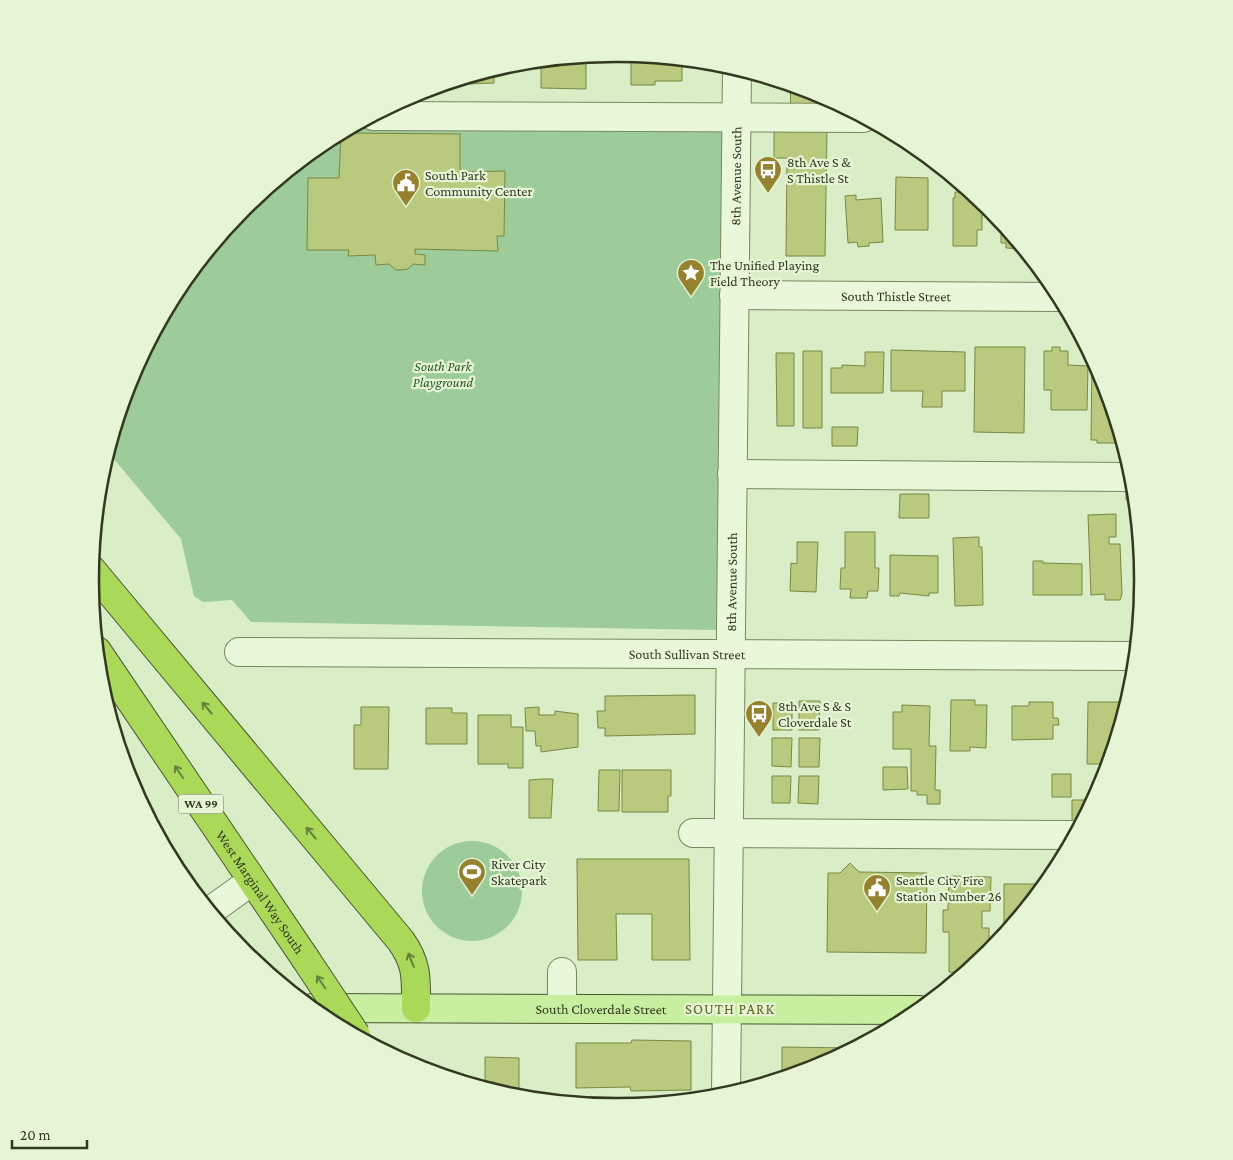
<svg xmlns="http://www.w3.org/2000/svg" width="1233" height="1160" viewBox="0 0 1233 1160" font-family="'Crimson Pro',serif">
<rect width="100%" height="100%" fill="#d9edc7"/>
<path fill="#9ecb9a" d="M362,122L724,129L716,630L251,622L232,600L203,602L194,596L181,539L108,452L130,378L179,287L245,208L324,142Z
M422 891a50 50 0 1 1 100 0a50 50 0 1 1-100 0Z"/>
<path fill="#b9ca7e" stroke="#798743" d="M611,54V61H598L597,56Z
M631,55L682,60V81H655V85H631Z
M586,57V89L541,88V61Z
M494,70V83L467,84V78Z
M790,85L818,94L840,106L791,110Z
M774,129L827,130L825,256H786L787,158H774Z
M341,133L460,134V172L505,171L504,236H497L498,251L415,249V254L425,255V265L413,264L408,269L401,270H396L389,264L376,265L375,255L348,256L349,250H307L308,178H339Z
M896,177L928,178V230H895Z
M955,192H969L982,203V230H977V246H953V198H955Z
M856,195V200L881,198L883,242L869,243V246L858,247L857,242L848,243L845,196Z
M1001,223L1023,249L1006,248V243H1001Z
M975,347H1025L1024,433L974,432Z
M1052,347H1060V351H1068V365L1088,366L1087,410H1051V390H1044V351H1052Z
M891,350L965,352V391H942V407H922L923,391H891Z
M803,351H822V428H803Z
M865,352H884L883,393H831V368H842V365L865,366Z
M776,353H794V426H777Z
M1092,358L1103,379L1121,443H1097V440H1091Z
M832,427H858L857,446H832Z
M1126,485H1133L1135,500H1126Z
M900,494H929V518H899Z
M1116,514V537H1109V544H1120L1122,594L1120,600H1105V594L1091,595L1088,515Z
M845,532H875V568H879L878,591H868L867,598H850L851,589H840L841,568H845Z
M979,537V547H982L983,605L955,606L953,538Z
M797,542H818L816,592L790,591L791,563L797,564Z
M890,555L938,556V593H929V596L900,593L899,596H890Z
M1033,561H1043V563L1082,564V595H1033Z
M695,695V734L605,736V728H598L597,711H605V696Z
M951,700H975V705H987L986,748L970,747V751H950Z
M799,701H820L819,730H799Z
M1029,702H1053V718H1058L1059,725H1053V739L1012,740V706H1029Z
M1088,702H1124V711L1108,764H1087Z
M773,703H792V730H773Z
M902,705L930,706L929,746H936L935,790H940V804H927V795H917V791H911V749H893V712H902Z
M361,707H389L388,769H354V725H361Z
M539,707V715H555V711L578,714V747L541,752V746H536L535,731H526L525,708Z
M426,708H452V713H467V744H426Z
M478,715H511V727H523V768H508V764H478Z
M772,738H792L791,767L772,766Z
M799,738H820L819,767H799Z
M883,767H907L908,789L883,790Z
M599,770H620L619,811H598Z
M622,770H671V796H668V812H622Z
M1052,774H1071V797H1052Z
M772,776H791L790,803H772Z
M799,776H819L818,804L798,803Z
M543,779H553L551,818H529V780Z
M1072,800H1093L1078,827H1072Z
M577,859H689L690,960H652V914H616L617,960H578Z
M850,863L859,872L927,873L926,953L827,952L828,873H840Z
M949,876L991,877L990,911H982V928H989V952L964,973L949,972V932H943V910H948Z
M1004,884H1045L1004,933Z
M632,1040L691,1041V1090L631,1091L630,1087L576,1088V1043H631Z
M782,1047L852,1048L818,1066L782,1077Z
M485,1057L519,1058V1097L494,1090V1082L485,1081Z"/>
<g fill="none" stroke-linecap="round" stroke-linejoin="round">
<defs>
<g id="minor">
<path d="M373,116L863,118"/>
<path id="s1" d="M734,295L1059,297"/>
<path d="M732,474L1132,477"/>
<path id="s2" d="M239,652L1135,656"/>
<path d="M693,833L1074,835"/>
<path d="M210,911L252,881"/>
<path d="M562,1008V972"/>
<path id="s3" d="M726,1094L737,69"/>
</g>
<g id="major">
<path id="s4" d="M312,1008L919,1010"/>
</g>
<g id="highway">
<path d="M91,569L401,941C418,965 416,980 416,1008"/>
<path id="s5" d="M97,651L305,958"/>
</g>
</defs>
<use href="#minor" stroke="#79885c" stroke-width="30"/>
<use href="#major" stroke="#4c5630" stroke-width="30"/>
<use href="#highway" stroke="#4c5630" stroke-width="30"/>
<use href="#minor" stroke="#e9f8da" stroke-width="28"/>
<use href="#major" stroke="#c8efa0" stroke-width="28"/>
<use href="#highway" stroke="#aad95a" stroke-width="28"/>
<defs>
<path id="highway-bridge" d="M305,958L356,1035"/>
</defs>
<use href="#highway-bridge" stroke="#4c5630" stroke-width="30" stroke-linecap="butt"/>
<use href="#highway-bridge" stroke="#aad95a" stroke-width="28"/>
</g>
<defs><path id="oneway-shaft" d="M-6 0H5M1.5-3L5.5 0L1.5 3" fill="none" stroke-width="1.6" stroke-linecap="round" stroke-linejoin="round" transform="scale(1.25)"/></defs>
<g stroke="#68813a">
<use href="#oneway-shaft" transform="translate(207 708) rotate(-130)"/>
<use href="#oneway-shaft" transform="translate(179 772) rotate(-124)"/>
<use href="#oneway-shaft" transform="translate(311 833) rotate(-130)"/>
<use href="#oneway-shaft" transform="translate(411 960) rotate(-112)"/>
<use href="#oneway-shaft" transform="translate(321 982) rotate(-124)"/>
</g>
<defs>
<symbol id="bus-pin" viewBox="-11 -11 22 30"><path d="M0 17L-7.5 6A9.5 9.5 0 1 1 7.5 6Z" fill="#96812e" stroke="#e5f5d6"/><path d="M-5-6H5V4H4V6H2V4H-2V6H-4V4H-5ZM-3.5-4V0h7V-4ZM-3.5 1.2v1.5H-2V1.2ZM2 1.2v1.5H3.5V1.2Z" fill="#fff"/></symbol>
<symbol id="civic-pin" viewBox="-11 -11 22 30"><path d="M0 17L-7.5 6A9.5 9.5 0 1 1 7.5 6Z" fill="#96812e" stroke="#e5f5d6"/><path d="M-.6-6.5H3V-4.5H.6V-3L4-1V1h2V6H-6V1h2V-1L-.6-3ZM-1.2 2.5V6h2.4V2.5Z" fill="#fff"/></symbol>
<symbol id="sight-pin" viewBox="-11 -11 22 30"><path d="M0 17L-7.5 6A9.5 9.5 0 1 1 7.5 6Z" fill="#96812e" stroke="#e5f5d6"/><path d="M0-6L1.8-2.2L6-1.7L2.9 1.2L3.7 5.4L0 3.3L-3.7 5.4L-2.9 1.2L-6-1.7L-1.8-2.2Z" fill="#fff"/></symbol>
<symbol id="stadium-pin" viewBox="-11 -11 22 30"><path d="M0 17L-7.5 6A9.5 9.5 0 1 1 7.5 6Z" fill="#96812e" stroke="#e5f5d6"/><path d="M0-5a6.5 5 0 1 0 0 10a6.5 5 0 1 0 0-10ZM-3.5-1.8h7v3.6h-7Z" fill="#fff"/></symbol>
</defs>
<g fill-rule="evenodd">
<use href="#bus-pin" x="752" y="154" width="32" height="43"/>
<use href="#civic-pin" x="390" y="167" width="32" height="43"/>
<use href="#sight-pin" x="675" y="257" width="32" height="43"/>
<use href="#bus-pin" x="743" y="698" width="32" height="43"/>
<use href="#stadium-pin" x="456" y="856" width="32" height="43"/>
<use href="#civic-pin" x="861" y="872" width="32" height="43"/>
</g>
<g text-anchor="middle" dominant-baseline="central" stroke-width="4.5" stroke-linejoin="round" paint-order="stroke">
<rect fill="#e5f5d6" stroke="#687157" stroke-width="1" x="178.5" y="794.5" width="45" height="19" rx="4"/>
<g font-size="12" font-weight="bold" fill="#323920">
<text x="201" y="804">WA 99</text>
</g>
<g font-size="14" fill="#323920" stroke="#e5f5d6" text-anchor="start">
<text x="787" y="162">8th Ave S &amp;<tspan x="787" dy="16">S Thistle St</tspan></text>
<text x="425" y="175">South Park<tspan x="425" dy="16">Community Center</tspan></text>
<text x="710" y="265">The Unified Playing<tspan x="710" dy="16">Field Theory</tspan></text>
<text x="778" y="706">8th Ave S &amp; S<tspan x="778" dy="16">Cloverdale St</tspan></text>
<text x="491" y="864">River City<tspan x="491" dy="16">Skatepark</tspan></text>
<text x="896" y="880">Seattle City Fire<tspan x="896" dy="16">Station Number 26</tspan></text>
</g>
<g font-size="14" fill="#323920" stroke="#e5f5d6">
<text stroke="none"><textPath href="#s3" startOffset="918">8th Avenue South</textPath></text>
<text stroke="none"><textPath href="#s1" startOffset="162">South Thistle Street</textPath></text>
<text stroke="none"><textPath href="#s3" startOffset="512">8th Avenue South</textPath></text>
<text stroke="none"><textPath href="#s2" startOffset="448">South Sullivan Street</textPath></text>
<text stroke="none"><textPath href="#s5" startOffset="291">West Marginal Way South</textPath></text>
<text stroke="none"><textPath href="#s4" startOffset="289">South Cloverdale Street</textPath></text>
</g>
<g font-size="14" font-style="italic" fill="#27552a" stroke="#e5f5d6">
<text x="443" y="366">South Park<tspan x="443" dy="16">Playground</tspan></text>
</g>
<g font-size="15" letter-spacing="1" fill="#636520" stroke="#e5f5d6">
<text x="730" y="1009">SOUTH PARK</text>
</g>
</g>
<path d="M0 0H1233V1160H0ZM616 62H617A517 517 0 0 1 1134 579V581A517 517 0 0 1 617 1098H616A517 517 0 0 1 99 581V579A517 517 0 0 1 616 62Z" fill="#e5f5d6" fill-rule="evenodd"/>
<path fill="none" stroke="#323920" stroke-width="2.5" d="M616 62H617A517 517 0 0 1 1134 579V581A517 517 0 0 1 617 1098H616A517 517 0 0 1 99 581V579A517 517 0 0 1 616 62Z"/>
<path d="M12 1140v8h75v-8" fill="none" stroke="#323920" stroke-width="2.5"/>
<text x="20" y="1140" font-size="15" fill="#323920" stroke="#e5f5d6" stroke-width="4" paint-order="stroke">20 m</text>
</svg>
